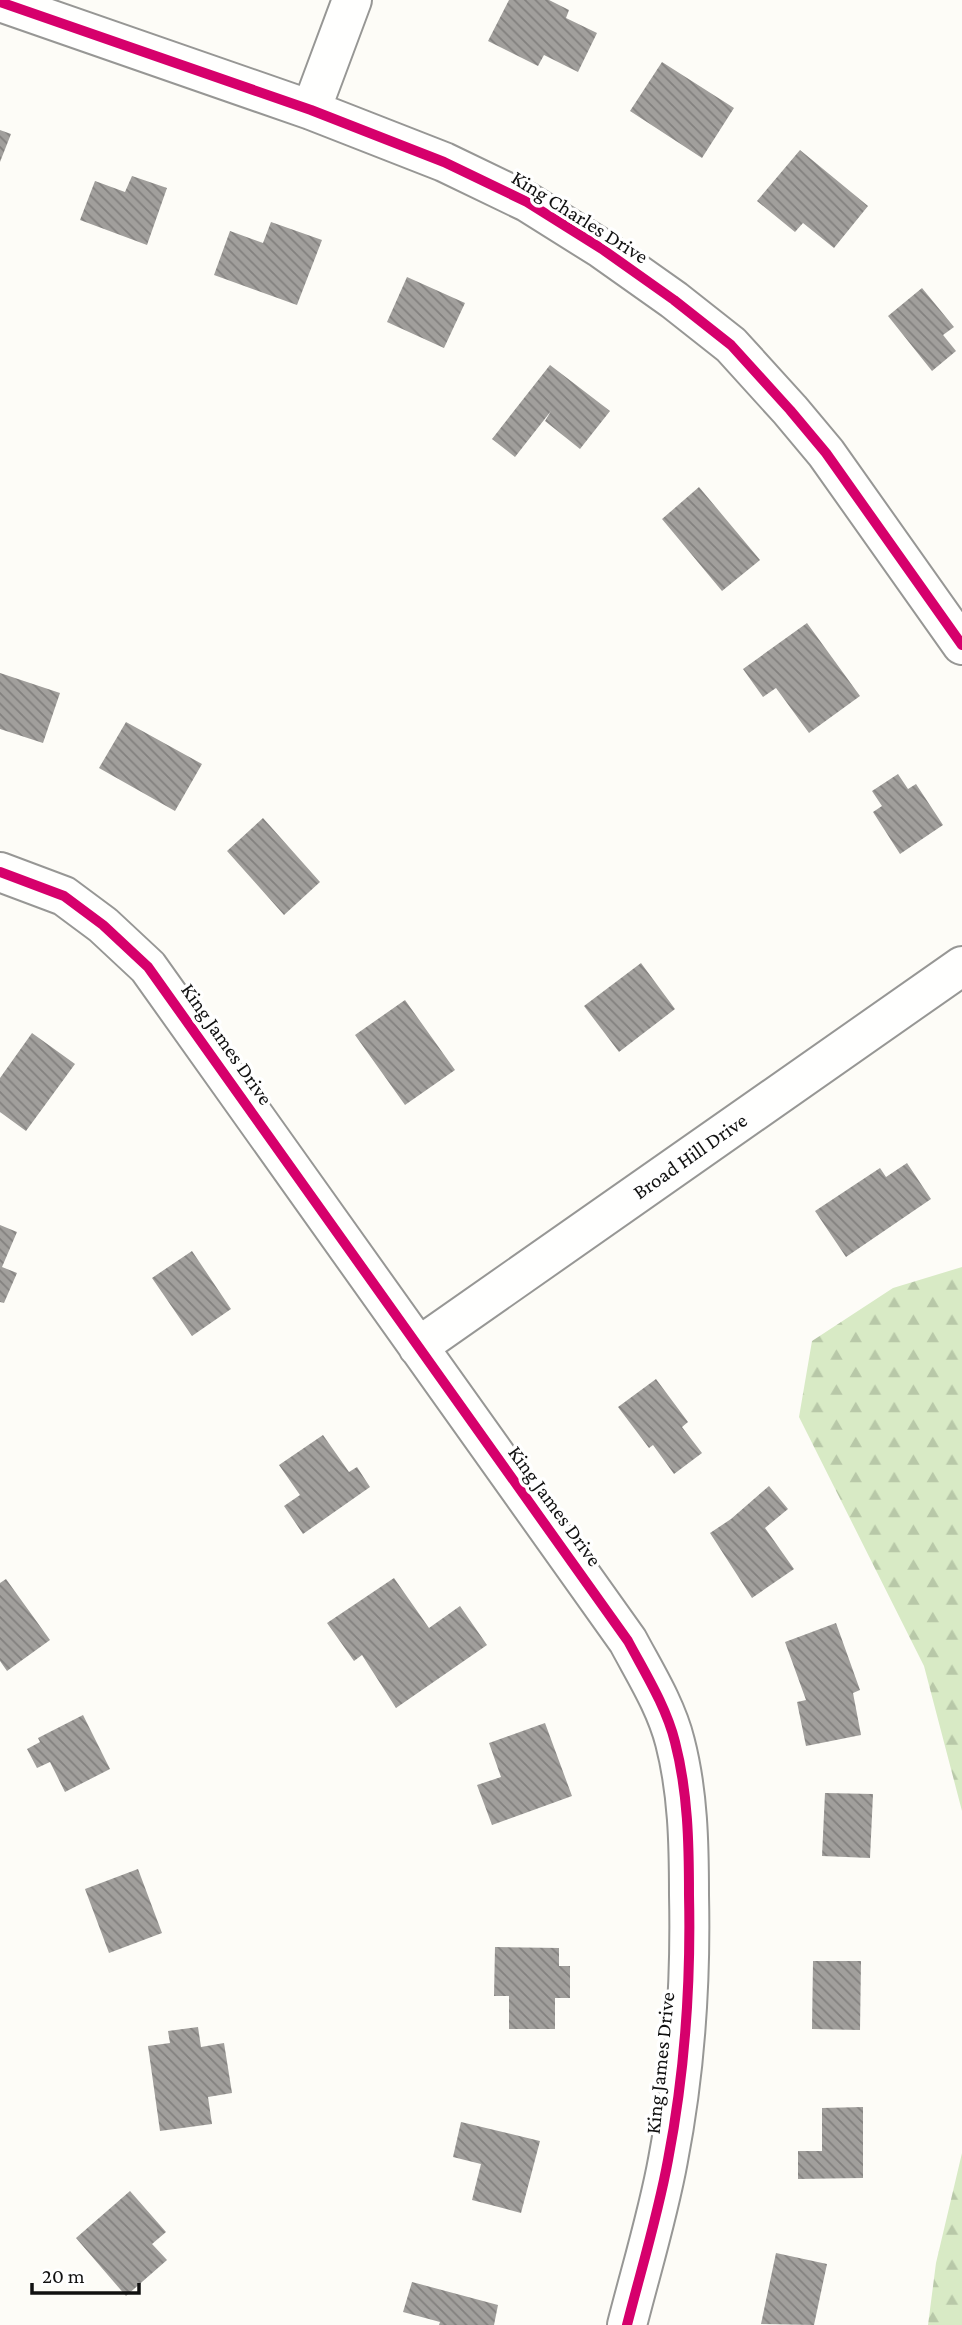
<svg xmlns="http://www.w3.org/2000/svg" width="962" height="2325" viewBox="0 0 962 2325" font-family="'Crimson Pro',serif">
<defs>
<pattern id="forest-firs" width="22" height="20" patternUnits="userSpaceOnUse" patternTransform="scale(1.75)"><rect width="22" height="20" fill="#d8eac5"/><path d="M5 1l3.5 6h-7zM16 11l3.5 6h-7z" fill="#b8c8a8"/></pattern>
<pattern id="building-back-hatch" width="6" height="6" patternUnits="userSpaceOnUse" patternTransform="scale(1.75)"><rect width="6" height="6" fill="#a19f9c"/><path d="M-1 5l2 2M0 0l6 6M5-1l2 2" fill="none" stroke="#82807e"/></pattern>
</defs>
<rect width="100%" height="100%" fill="#fdfcf7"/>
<path fill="url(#forest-firs)" d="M962,1267V1811L924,1666L799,1417L812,1341L893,1288Z
M962,2153V2325H928L936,2263Z"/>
<path fill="url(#building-back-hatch)" d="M509,0H549L569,10L566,18L597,33L578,72L544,55L538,66L488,41Z
M662,62L734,108L702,158L630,111Z
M0,130L11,134L0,162Z
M800,150L868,206L834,248L803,223L795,232L757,201Z
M132,176L167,188L147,245L80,220L95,181L125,192Z
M271,222L322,240L297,305L214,275L230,231L263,243Z
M407,277L465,303L444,348L387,322Z
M922,288L954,327L943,335L956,351L932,371L888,316Z
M550,365L610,411L580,449L545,421L551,411L515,457L492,439Z
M699,487L760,560L722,591L662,519Z
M807,623L860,696L809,733L776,688L763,697L743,669Z
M0,673L60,693L43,743L0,729Z
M126,722L202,764L175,811L99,768Z
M898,774L908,789L916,784L943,825L900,854L873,812L882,806L872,791Z
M263,818L320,882L284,915L227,851Z
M641,963L675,1009L619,1052L584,1006Z
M405,1000L455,1070L405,1105L355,1035Z
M32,1033L75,1064L26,1131L0,1112V1078Z
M907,1163L931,1199L846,1257L815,1211L880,1168L886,1177Z
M0,1225L17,1232L2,1267L17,1273L4,1303L0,1302Z
M192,1251L231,1309L192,1336L152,1278Z
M656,1379L688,1422L682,1427L702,1453L674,1474L653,1445L649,1448L618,1407Z
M323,1435L349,1472L357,1467L370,1487L303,1534L284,1506L300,1495L279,1465Z
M769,1486L788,1509L765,1528L794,1569L752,1598L710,1533L731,1519Z
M394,1578L429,1628L460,1606L487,1645L396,1708L362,1655L354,1661L327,1623Z
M6,1579L50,1640L7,1671L0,1661V1583Z
M836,1623L860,1690L853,1693L861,1735L806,1746L797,1702L806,1700L785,1642Z
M83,1715L110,1769L65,1792L50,1762L37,1768L27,1749L40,1742L38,1738Z
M545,1723L572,1796L492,1825L477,1785L501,1777L489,1743Z
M825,1793L873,1794L870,1858L822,1856Z
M138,1869L162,1933L109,1953L85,1889Z
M495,1947L559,1948V1966H570V1998H555V2029H509V1996H494Z
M813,1961H861L860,2030L812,2029Z
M198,2027L201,2047L224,2043L232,2093L208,2097L212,2124L160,2131L148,2046L170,2043L168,2031Z
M863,2107V2178L798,2179V2151H822V2108Z
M461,2122L540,2141L521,2213L472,2200L481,2164L453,2157Z
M130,2191L166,2232L152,2244L167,2260L126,2296L76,2238Z
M776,2253L827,2264L814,2325L761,2324Z
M412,2282L498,2305L494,2325H439L440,2322L403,2312Z"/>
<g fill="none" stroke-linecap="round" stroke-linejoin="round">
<defs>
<path id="street" d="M0,2L311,110L444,162L527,202L602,249L674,300L731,345L790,410L826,453L962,645
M311,110L352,0
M0,872L64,896L103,925L148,967L628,1641C645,1673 666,1706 675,1742C688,1792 689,1844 689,1895C691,1984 685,2072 668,2160C658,2215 641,2270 627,2325
M418,1347L962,966"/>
</defs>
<use href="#street" stroke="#979795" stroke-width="42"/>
<use href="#street" stroke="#fffffe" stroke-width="38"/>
<defs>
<path id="cycleway" d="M0,2L311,110L444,162L527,202L602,249L674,300L731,345L790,410L826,453L962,645
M0,872L64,896L103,925L148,967L628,1641C645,1673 666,1706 675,1742C688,1792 689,1844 689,1895C691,1984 685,2072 668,2160C658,2215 641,2270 627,2325"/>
</defs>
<use href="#cycleway" stroke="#fff" stroke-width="15"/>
<use href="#cycleway" stroke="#d6006c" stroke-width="10"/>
</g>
<g text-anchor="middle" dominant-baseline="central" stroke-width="7" stroke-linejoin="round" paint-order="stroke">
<g font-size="21" fill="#111" stroke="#fff">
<text transform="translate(580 217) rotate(32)">King Charles Drive</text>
<text transform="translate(227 1044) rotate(55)">King James Drive</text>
<text transform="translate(690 1156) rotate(-35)">Broad Hill Drive</text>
<text transform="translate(555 1506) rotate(54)">King James Drive</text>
<text transform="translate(660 2063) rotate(-84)">King James Drive</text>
</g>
</g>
<path d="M32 2283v10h107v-10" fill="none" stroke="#111111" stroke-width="3.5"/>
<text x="42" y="2283" font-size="21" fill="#111111" stroke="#ffffff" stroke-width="5" paint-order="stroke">20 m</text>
</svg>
